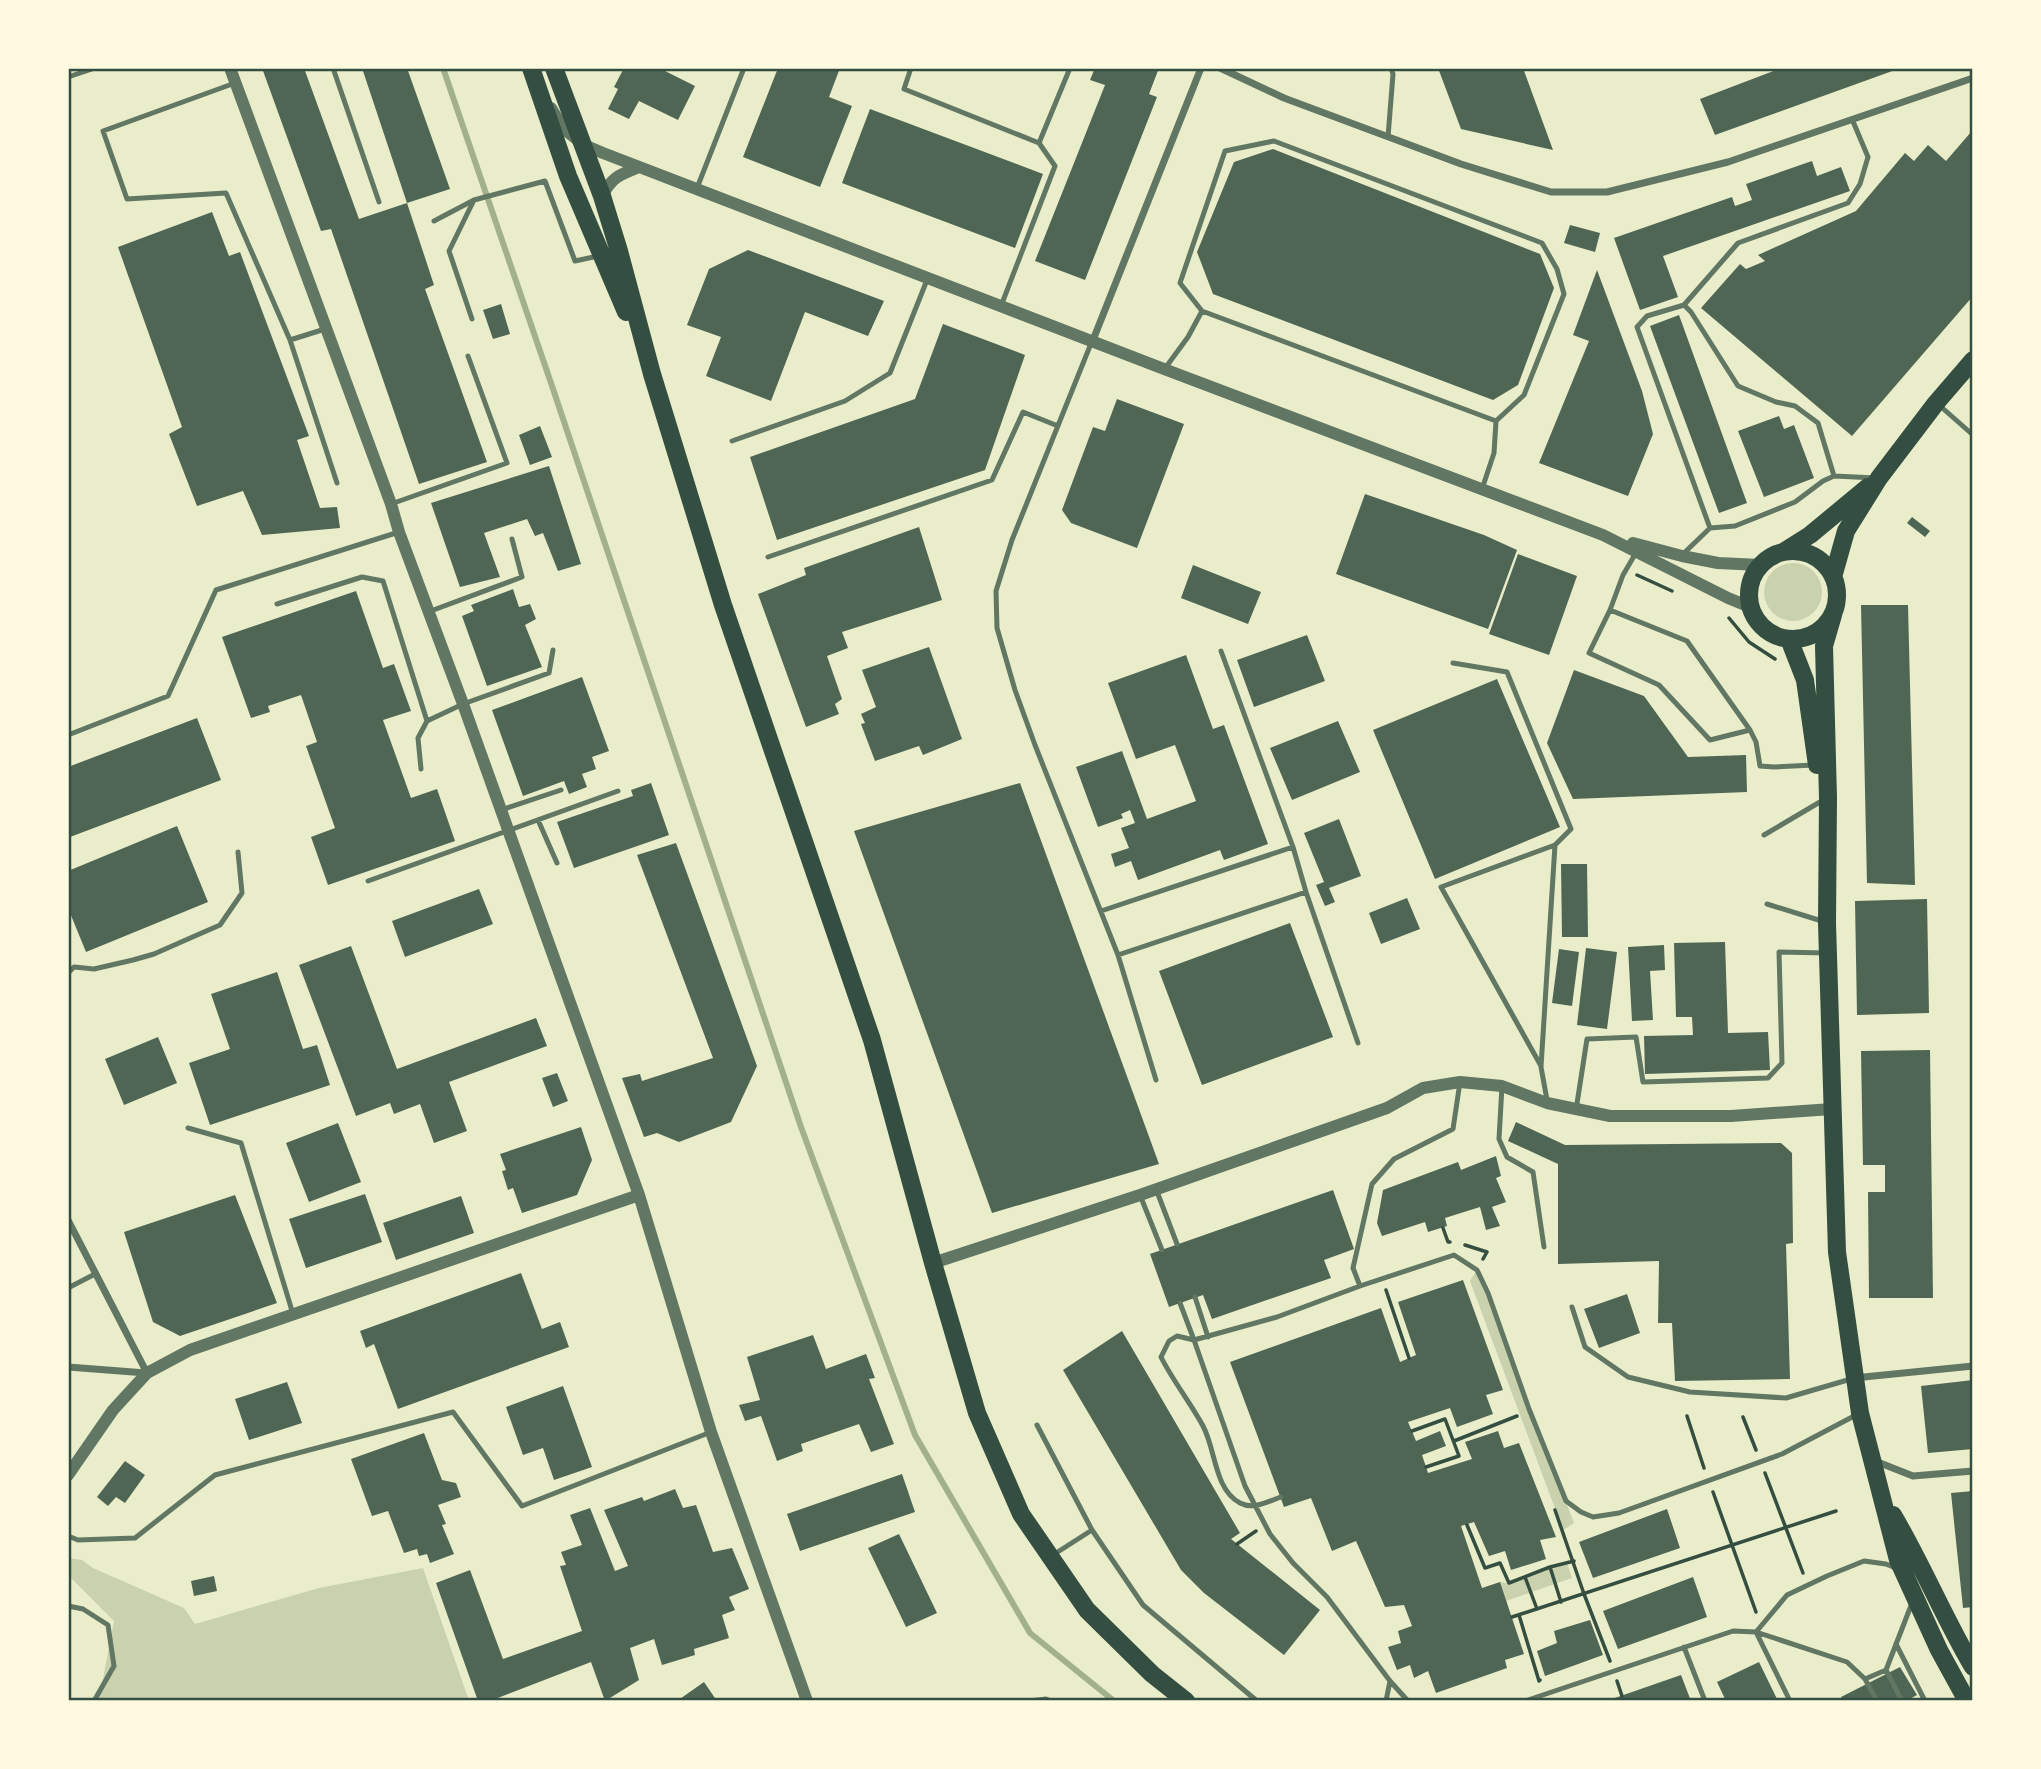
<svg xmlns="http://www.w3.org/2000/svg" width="2041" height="1769" viewBox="0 0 2041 1769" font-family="Georgia,serif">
<rect width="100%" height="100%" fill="#e9edc9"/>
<path fill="#cad2ad" d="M1764 592a29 29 0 1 1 58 0a29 29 0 1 1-58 0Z
M1477,1270L1574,1523L1563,1530L1470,1281Z
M68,1558L82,1560L93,1568L184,1608L195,1624L319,1588L423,1568L469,1701H96L102,1684L114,1621L68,1575Z
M1567,1563L1572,1578L1506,1601L1500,1582L1509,1583Z"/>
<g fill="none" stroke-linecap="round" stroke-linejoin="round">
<path stroke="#a3b18a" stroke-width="6" d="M443,68L551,383L801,1127L915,1435L1030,1633L1114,1701"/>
</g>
<path fill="#4f6655" d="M262,68H304L359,219L407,203L434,285L425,289L487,462L419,484L331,229L321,231Z
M362,68H407L450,189L407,203Z
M624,68H659L695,86L678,120L639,101L629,119L608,109L618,89L614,87Z
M778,68H840L829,97L852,106L820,187L743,157Z
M1095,68H1159L1149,94L1157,97L1085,280L1035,261L1105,85L1090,80Z
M1438,68H1523L1553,150L1461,129Z
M1781,68H1898V69L1715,135L1700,99Z
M870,109L1043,174L1015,248L842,183Z
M1971,132L1973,134V296L1852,436L1701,308L1740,264L1746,269L1765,261L1758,255L1856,211L1905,153L1914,161L1928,145L1946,161Z
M1273,149L1540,254L1554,288L1518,385L1493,400L1213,294L1197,252L1234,162Z
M1812,161L1817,176L1841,167L1850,191L1663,256L1678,297L1640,310L1614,238L1732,197L1735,206L1752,200L1746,184Z
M212,212L229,256L240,252L309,436L297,440L320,508L337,507L340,528L262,535L243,491L197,506L169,434L182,427L118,247Z
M1570,225L1600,233L1595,252L1564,243Z
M748,250L884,301L868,336L805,312L771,401L706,376L721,337L687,325L709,269Z
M1597,270L1642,391L1653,434L1628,496L1539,463L1589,341L1573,335Z
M501,304L510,334L493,339L483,310Z
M1679,315L1747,503L1719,513L1650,326Z
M943,324L1025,355L985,470L777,540L750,457L915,399Z
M1117,399L1184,424L1137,548L1071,523L1062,510L1093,427L1105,431Z
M1779,416L1784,429L1794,425L1814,478L1764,497L1738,431Z
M540,426L552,457L530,465L519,435Z
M549,466L581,564L558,571L543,533L535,536L527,519L484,533L500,577L460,587L431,503Z
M1365,494L1484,535L1517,550L1488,629L1336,574Z
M1912,517L1930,531L1925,537L1907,523Z
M919,527L942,600L842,632L848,648L827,656L842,699L835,704L839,714L806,727L758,594L806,575L804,568Z
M1518,554L1577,576L1549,655L1489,634Z
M1193,565L1261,592L1248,624L1181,598Z
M513,589L519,607L530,604L536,619L525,625L542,667L487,686L462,616L474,611L471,605Z
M356,591L383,668L394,664L411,711L383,720L411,798L437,789L455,841L328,885L311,837L335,828L306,746L317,742L301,695L268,706L270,712L251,718L222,637Z
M1861,605H1908L1915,885L1867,883Z
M1307,635L1325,681L1254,707L1237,660Z
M929,647L962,739L923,755L919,746L875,761L861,724L865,723L861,714L876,707L862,670Z
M1186,655L1213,729L1224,725L1268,844L1224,860L1220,850L1138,880L1131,861L1115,867L1111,854L1129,848L1121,828L1135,823L1130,810L1121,814L1123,818L1098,827L1076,767L1122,751L1147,819L1196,801L1175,745L1136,759L1108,683Z
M1574,670L1644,696L1688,757L1746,755L1747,792L1573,799L1547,743Z
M582,677L609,751L592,757L596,769L582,774L587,787L569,794L564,781L523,796L492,710Z
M1497,679L1560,827L1435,879L1373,730Z
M197,718L221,780L70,837L68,833V767Z
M1338,721L1360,772L1292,800L1270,748Z
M651,783L669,835L574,868L557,822L633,796L631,790Z
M1020,783L1159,1164L992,1213L854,831Z
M1339,819L1361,876L1329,888L1335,902L1325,906L1316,885L1324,882L1304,833Z
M177,826L208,902L86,952L68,908V871Z
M676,843L757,1066L731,1122L679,1142L657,1133L644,1137L622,1078L640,1074L642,1081L713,1058L637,855Z
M1561,864H1587L1588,937H1562Z
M479,889L493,924L405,957L392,921Z
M1407,898L1420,929L1381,944L1369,913Z
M1927,899L1929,1013L1857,1015L1855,901Z
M1290,923L1333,1037L1202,1085L1159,971Z
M1725,942L1728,1033L1768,1032L1770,1070L1645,1074L1644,1036L1693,1035L1692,1017H1676L1674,943Z
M1664,945L1665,970L1650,971L1653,1020L1632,1021L1628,947Z
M351,946L397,1069L536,1018L547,1046L449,1082L467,1131L434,1143L420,1104L394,1114L390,1103L356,1116L299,965Z
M1586,948L1617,952L1607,1029L1577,1025Z
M1559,949L1579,952L1572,1006L1552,1003Z
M277,972L303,1049L317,1045L330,1085L210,1125L189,1063L230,1049L211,994Z
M158,1037L177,1083L124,1105L105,1059Z
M1930,1050L1933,1298H1869L1868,1192H1885V1165H1863L1861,1051Z
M557,1073L568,1101L553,1107L542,1078Z
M1516,1122L1565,1145L1781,1143L1792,1153L1793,1243L1786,1244L1790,1379L1675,1381L1672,1323H1658L1659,1261L1558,1264V1164L1508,1141Z
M338,1123L361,1182L309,1202L286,1143Z
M581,1127L592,1160L577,1195L522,1213L513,1188L508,1190L502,1171L506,1170L500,1154Z
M1496,1156L1501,1176L1496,1178L1506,1202L1492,1207L1500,1226L1486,1230L1480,1207L1445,1218L1447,1226L1428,1232L1425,1222L1382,1236L1377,1223L1383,1190L1458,1162L1461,1170Z
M1333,1190L1354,1249L1324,1260L1331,1278L1212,1319L1203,1295L1169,1307L1150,1254Z
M365,1194L382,1242L306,1268L289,1219Z
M235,1195L277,1303L180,1336L153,1322L124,1232Z
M461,1196L474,1233L396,1260L383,1223Z
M521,1273L542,1329L560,1322L569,1347L398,1409L374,1344L366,1348L360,1331Z
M1463,1280L1503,1390L1486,1395L1493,1414L1457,1427L1450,1408L1408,1422L1416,1441L1440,1431L1446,1446L1422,1455L1428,1473L1472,1459L1465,1442L1498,1431L1504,1448L1519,1443L1556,1537L1540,1540L1546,1559L1511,1570L1505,1551L1489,1556L1474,1522L1461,1526L1482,1588L1500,1582L1524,1654L1505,1660L1507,1668L1436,1693L1428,1671L1414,1678L1410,1665L1397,1670L1388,1647L1401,1643L1398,1631L1412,1626L1404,1605L1385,1607L1356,1541L1332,1551L1311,1498L1284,1507L1230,1362L1381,1308L1400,1362L1416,1355L1398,1302Z
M1627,1294L1640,1333L1599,1348L1584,1309Z
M1122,1331L1240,1533L1231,1539L1320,1610L1284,1655L1204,1593L1181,1570L1063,1370Z
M813,1335L826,1369L866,1354L875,1378L869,1379L894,1444L871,1452L859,1424L801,1444L803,1451L777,1461L761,1416L745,1421L739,1405L760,1400L747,1357Z
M1973,1380V1449L1928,1453L1921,1386Z
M287,1382L302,1423L249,1440L235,1399Z
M563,1386L592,1467L554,1480L543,1448L523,1455L506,1407Z
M424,1433L442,1480L456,1483L461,1497L438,1505L446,1524L442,1525L454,1554L430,1563L427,1554L419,1556L417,1549L404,1553L388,1511L372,1516L351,1459Z
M125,1461L145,1475L125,1503L116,1497L108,1506L97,1497Z
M902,1474L915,1512L800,1551L787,1514Z
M675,1489L683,1508L696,1505L713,1552L732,1548L749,1589L729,1597L735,1610L722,1615L729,1638L694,1649L695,1655L662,1665L654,1639L630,1648L639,1680L605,1701L591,1662L490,1701H478L436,1583L470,1570L503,1659L582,1631L560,1566L566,1565L561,1552L582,1545L570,1515L590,1508L615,1571L628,1566L604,1510L642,1497L644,1501Z
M1973,1491V1607L1963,1608L1951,1493Z
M1667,1509L1680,1548L1593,1578L1579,1542Z
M899,1534L937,1613L906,1627L868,1548Z
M214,1576L217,1591L194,1596L191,1581Z
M1693,1577L1707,1617L1618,1649L1603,1611Z
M1590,1620L1603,1655L1545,1676L1537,1651L1557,1643L1554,1631Z
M1759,1662L1778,1701H1726L1717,1682Z
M1900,1667L1917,1695L1906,1701H1843L1841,1697Z
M1681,1675L1691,1701H1609V1700Z
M704,1682L717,1701H677Z"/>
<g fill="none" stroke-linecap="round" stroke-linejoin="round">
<path stroke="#344e41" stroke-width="3.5" d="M1637,575L1672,591
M1729,618L1749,642L1775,659
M1443,1228L1448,1242H1450
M1465,1245L1487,1252L1483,1259
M1386,1290L1409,1358
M1687,1416L1704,1468
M1743,1417L1756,1450
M1412,1431L1445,1419L1459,1456L1426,1467
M1454,1441L1517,1416
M1765,1473L1803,1573
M1713,1492L1756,1612
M1555,1510L1584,1594L1610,1661
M1467,1525L1485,1568L1500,1563L1509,1583L1550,1567L1574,1561
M1237,1544L1256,1531
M1550,1567L1561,1602
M1525,1577L1537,1609
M1519,1615L1539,1681L1540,1680
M1512,1617L1836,1511
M1617,1681L1622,1696"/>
<path stroke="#617663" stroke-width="5" d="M333,68L379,202
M911,68L904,89L1039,143L1055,166L1001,306
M68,77L95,68
M235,83L103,131L127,199L226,193L290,340L337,483
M1388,137L1393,74L1391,68
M1039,143L1070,68
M697,188L744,68
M434,221L474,200L545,181L575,261L598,256
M1684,305L1738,243L1848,203L1860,184L1868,157L1852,119
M1202,311L1496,421
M472,319L449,251L474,200
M290,340L325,329
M1092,341L1012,540L996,591L997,628L1015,690L1035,745L1118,955L1156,1080
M1166,367L1188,337L1202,311L1180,283L1225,151L1274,141L1542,243L1557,269L1564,294L1524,395L1496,421L1494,453L1482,489
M1939,405L1973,435
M732,441L845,401L890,373L927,280
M391,504L507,463L468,356
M1710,528L1637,327L1647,316L1684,305L1691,312L1738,386L1776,402L1795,406L1818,423L1834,476
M1682,555L1710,528L1735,526L1795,502L1823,481L1834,476L1876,478
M768,557L992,480L1023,412L1058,426
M277,604L362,577L383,581L427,721
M1610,610L1687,641L1750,730L1710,740L1659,685L1589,653L1610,610L1623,575L1637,551
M428,612L522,577L512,539
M1221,651L1293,847L1306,892L1358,1043
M1453,663L1507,672L1571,829L1555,845L1541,1067L1547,1100
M1750,730L1756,742L1760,766L1774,767L1814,765
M68,735L168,696L216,590L399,532
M421,769L418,738L427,721L463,704L549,673L553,650
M501,810L561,790
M538,820L557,863
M1764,835L1825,799
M368,881L618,791
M1767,904L1825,922
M1101,911L1293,847
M1118,955L1306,892
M68,973L74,967L94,969L133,960L154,954L188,939L220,925L242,893L238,852
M1541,1066L1441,887L1555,845
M1502,1086L1499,1139L1507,1157L1533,1172L1544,1247
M1576,1110L1587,1039L1636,1037L1643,1082L1768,1078L1782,1063L1779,952L1826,953
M188,1128L241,1143L293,1314
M1156,1189L1177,1244
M1140,1195L1162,1250
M1360,1286L1353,1268L1372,1184L1394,1159L1453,1129L1460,1082
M68,1288L95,1274
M1195,1297L1208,1337
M1180,1303L1194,1340
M1572,1307L1585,1347L1628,1377L1690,1392L1786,1398L1851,1379
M1194,1340L1177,1336L1169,1341L1161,1357C1173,1381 1190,1402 1203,1426C1216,1450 1214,1489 1240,1503C1253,1510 1267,1502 1281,1497
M1037,1425L1092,1530
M68,1536L78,1540L135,1538L215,1475L453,1412L522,1506L711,1432
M1053,1555L1092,1530L1143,1605L1257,1701
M68,1606L83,1609L108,1625L114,1666L94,1701
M1756,1632L1847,1662L1865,1679
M1756,1632L1790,1701
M1896,1644L1925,1701
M1684,1647L1705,1701
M1886,1670L1902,1701
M1390,1681L1408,1701
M1030,1701L1046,1699L1051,1701
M1386,1701L1390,1681L1327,1597L1293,1563L1270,1534L1245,1486L1194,1340L1277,1317L1360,1286L1454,1255L1477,1270L1488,1293L1529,1409L1566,1501L1581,1512L1593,1517L1619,1513L1782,1454L1856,1415
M1525,1701L1733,1631L1756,1632L1787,1595L1827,1576L1864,1561L1886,1564L1898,1569
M1877,1701L1865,1679L1886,1670L1912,1603"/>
<path stroke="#617663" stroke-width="7" d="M1220,68L1284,98L1461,164L1551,192H1607L1728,162L1973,78
M1093,340L1201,68
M68,1220L147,1373
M68,1367L146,1373
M1854,1378L1973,1366
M1875,1461L1913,1476L1973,1471"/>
<path stroke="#617663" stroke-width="12" d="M230,68L391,504L399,532L463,704L639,1195L711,1432L807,1701
M551,108L563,128L584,145L603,153L1164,369L1603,535L1728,598L1750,607
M602,196C612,177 619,175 639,167
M1633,543L1682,556L1718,563L1760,565
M933,1263L1140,1195L1387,1108L1423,1088L1460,1082L1502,1086L1547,1103L1610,1116H1731L1832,1109
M68,1475L113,1410L147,1373L190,1350L639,1195"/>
<path stroke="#344e41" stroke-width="18" d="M531,68L568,176L626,312
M554,68L602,196L619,251L652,374L723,605L872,1040L933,1263L977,1413L1021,1514L1087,1610L1152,1674L1186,1701
M1749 595a44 44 0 1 1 88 0a44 44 0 1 1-88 0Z
M1783,552L1810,535L1868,487
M1833,577L1846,531L1879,478L1936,403L1973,360
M1833,615L1824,646L1828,798L1827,923L1837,1252L1860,1413L1898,1560L1939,1650L1967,1701
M1789,639L1805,680L1817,765
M1893,1515C1922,1564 1944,1618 1973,1667"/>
</g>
<rect width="2041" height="1769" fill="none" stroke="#fefae0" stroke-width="140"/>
<rect x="70" y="70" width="1901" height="1629" fill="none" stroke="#344e41" stroke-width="2.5"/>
</svg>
